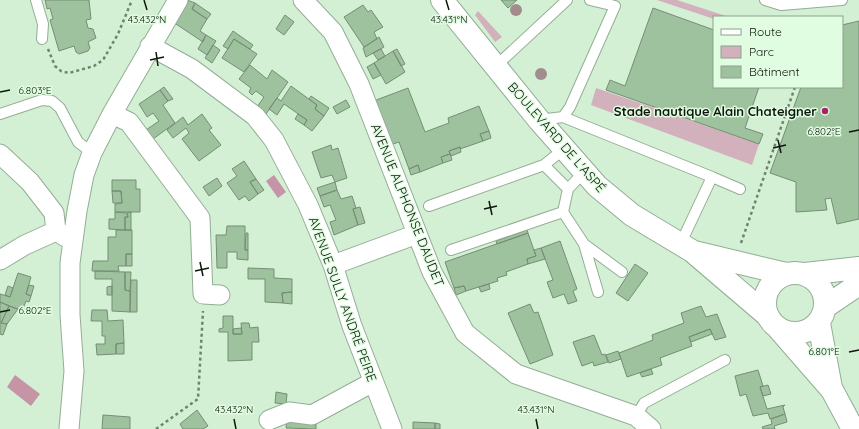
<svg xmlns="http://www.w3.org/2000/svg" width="859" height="429" viewBox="0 0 859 429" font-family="Quicksand,sans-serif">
<rect width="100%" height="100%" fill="#d4f0d4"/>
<path fill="#d2b1bc" d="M657,0H677L729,17H714V19Z
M478,11L502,37L495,42L475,15Z
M596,88L759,144L752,165L591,105Z"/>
<path fill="#c595a6" d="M274,175L286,192L278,198L266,181Z
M15,375L40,394L31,406L7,387Z"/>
<path fill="#9ec19e" stroke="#758e75" d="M45,0H89L91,19L86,20L88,28L93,29L96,38L88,42L90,48L88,51L79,54L76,52L74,46L59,51L50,20L53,19L50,8L47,9Z
M187,0L195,3L192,9L207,19L200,31L206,35L203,42L173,22Z
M501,0H517L508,8Z
M195,3L211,14L207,19L192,9Z
M363,5L368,12L371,10L383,27L374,32L377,39L364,47L344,17Z
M653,8L714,30V87H759L745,128L763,134L759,144L606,90L610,80L625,86Z
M285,15L294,22L284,35L276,29Z
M859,21V219L837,224L831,198L825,199L827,210L796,212V182L770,173L801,87H842V25Z
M233,31L253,45L250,49L234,39L228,49L223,46Z
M206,35L216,41L207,55L198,49Z
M379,37L384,47L366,57L363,48Z
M234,39L257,54L244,72L222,58Z
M213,45L220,50L212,63L205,58Z
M381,49L385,56L378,60L373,53Z
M397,49L405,64L401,66L393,51Z
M393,51L405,72L386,84L374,63Z
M374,63L381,75L373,79L367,67Z
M250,65L267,79L272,70L288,82L266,114L257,107L264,97L256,91L252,95L249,92L251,88L239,79Z
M291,86L317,105L315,109L324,116L312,131L304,125L307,120L284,104L277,115L269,109L277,98L281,101Z
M164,87L173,99L168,101L160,90Z
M408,88L425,132L449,123L448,118L479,106L489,131L480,134L483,141L460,149V147L449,151L450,154L441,157L443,163L420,172L418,165L409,169L399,142L387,146L371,102Z
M160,90L168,101L163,105L175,123L153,139L146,130L159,121L153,113L147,117L139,104Z
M311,96L329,108L324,116L315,109L317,105L309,99Z
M346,100L350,107L337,114L333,107Z
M202,114L212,128L209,130L221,145L199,161L182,139L189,133L186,128L173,138L167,130L183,117L188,125Z
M298,114L307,120L304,125L295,119Z
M489,131L491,138L483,141L480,134Z
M331,145L332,150L338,148L347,178L335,182L332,175L321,178L312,152Z
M460,147L461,152L451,156L449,151Z
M450,154L452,160L443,163L441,157Z
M244,161L256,179L250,182L258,194L249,201L245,196L239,200L227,183L237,176L232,169Z
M418,165L420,172L411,175L409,169Z
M217,178L222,186L209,196L203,187Z
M256,179L264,190L258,194L250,182Z
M112,180H136V189H140V212H115V204L122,203L121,191H112Z
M335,182L337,190L320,196L317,188Z
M337,190L341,199L352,196L356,208L353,209L358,225L334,235L330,222L336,220L330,205L324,207L320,196Z
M112,191H121L122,203H113Z
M360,207L365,223L358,225L353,209Z
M115,212L127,213L128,217H125V230L109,229V219H115Z
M131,212V230H125V217H128L127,213Z
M227,226H245V250H248V260L237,259V252H227V268H217L216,235H226Z
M116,230H132V254H126V266H118L119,271H92L93,261H108V237H116Z
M527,230L528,233L497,244L496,241Z
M246,233H248V250H245Z
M528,233L536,256L527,259L528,264L506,272L507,275L497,278L498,281L466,291L464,286L454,288L445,262Z
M560,241L577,289L573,291L577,301L568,304L564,294L553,298L547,282L553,280L541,248Z
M541,248L545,259L528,264L527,259L536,256L534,250Z
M126,254H132V266H126Z
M635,264L648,273L628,301L616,293Z
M248,268L274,269V278L292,279V292L282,293L283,303L265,302V279H248Z
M95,271L125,272V290L130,291V312L112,311V279H95Z
M125,272H131L130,291L125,290Z
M18,273L31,277L26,294L31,296L29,302L26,301L22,311L0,302V294L10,297Z
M131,280H137V312H130Z
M489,284L490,289L481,292L479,287Z
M29,285L34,286L31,296L26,294Z
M8,286L13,288L10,297L5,295Z
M112,286V295H107V287Z
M464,286L466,291L456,295L454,288Z
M292,292V304L283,303L282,293Z
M0,302L9,306L1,323L7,324L3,335L0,334Z
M530,304L534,313L538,312L553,355L530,364L508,313Z
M9,306L18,309L7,324L1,323Z
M701,306L706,317L717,314L726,337L715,340L710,329L689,337L692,346L660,358L662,365L627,377L619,353L653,340L652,335L684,323L681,313Z
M92,310H107L108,321L123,320L124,343L116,344V354L97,355L96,344H105V336H102V321H91Z
M223,316H233V334H242L241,323H249L250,328L258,327L259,342H252V360L228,361V332H219V329L223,328Z
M241,328L242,334H233V329Z
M710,329L712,334L691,342L689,337Z
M594,335L602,355L605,354L608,362L594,366L593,362L582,366L573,342Z
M124,343V354H116V344Z
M618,351L621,359L609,363L606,355Z
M651,369L653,374L642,377L640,373Z
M758,370L763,386L760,387L767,409L785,405L783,407L785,414L770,419L768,413L753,416L746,394L740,396L735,376Z
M768,385L771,394L763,396L760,387Z
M276,392L287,394L286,404L275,403Z
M197,410L208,426L203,429H183L180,424Z
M785,414L787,422L774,426L775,429H763L762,427L772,424L771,419Z
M103,415L130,417V429H102Z
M287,420L316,424V429L286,428Z
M413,422L435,423V429H413Z
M435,423L440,424V429H435Z"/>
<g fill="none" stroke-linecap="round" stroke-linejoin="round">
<defs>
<path id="service" d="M36,0L43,24L42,39
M765,0L781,5L842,0
M496,66L567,0
M0,114L42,100L52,101L60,108L78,142L92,153
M563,117L570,107L615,6L590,0
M539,120L563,117L712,177L680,245
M544,165L564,149
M712,177L740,189
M568,189L584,172
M429,206L544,165L568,189L563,212L451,250
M563,212L584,244L622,272
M584,244L598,292
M636,416L644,403L725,360"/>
<path id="minor" d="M303,0L333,32L359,84L432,272L465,333L516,374L636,416L651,429
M150,46L192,69L255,116L274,140L308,205L333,265L352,326L392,429
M112,114L129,122L200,218L203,294L220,295
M0,154L30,182L54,213L56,231
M0,260L25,245L56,231L66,237
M333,265L417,234
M269,420L289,412L312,415L373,382
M69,429L74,371L70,315V263L77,211L84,175L92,153L112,114L178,0"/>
<path id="tertiary" d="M442,0L539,120L597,186L632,215L692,251L767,315
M694,252L786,274
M765 303a30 30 0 1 1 60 0a30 30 0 1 1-60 0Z
M805,274L859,268
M825,307L859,284
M819,323L831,388
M778,328L832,390L853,429"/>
</defs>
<use href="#service" stroke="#93ae94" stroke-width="12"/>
<use href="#minor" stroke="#93ae94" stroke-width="21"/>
<use href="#tertiary" stroke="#93ae94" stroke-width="24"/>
<path stroke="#708370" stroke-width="2.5" stroke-dasharray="3 3" stroke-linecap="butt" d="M48,49L55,66L61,71L69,73L94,66L103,60L118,34L132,0
M741,243L795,87
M156,429L198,399L203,311"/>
<use href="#service" stroke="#fff" stroke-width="10"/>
<use href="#minor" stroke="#fff" stroke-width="19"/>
<use href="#tertiary" stroke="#fff" stroke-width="22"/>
</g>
<g fill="#a28c8e">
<circle cx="516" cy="10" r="6"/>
<circle cx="541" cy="74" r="6"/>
</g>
<path fill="none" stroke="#0d170d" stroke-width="1.5" d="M144,0L147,10M446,0L449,10M156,52L158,66M150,60L164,57M0,92L10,90M849,132L859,130M778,140L781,153M773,148L786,145M489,201L492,215M484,209L497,206M200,262L203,276M195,271L209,268M0,312L10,310M849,352L859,350M234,419L236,429M536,419L538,429"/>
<circle fill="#aa2268" stroke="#e1fde1" stroke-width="1.5" cx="825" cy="111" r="4"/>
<g text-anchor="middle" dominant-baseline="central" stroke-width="3" stroke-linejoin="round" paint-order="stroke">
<g font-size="13" font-weight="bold" fill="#0d170d" stroke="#e1fde1" text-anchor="end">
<text x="817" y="111">Stade nautique Alain Chateigner</text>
</g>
<g font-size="13" fill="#0d170d" stroke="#e1fde1">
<text transform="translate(557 137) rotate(49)">BOULEVARD DE L'ASPÉ</text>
<text transform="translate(408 205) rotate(68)">AVENUE ALPHONSE DAUDET</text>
<text transform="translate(343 299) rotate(70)">AVENUE SULLY ANDRÉ PEIRE</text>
</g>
</g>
<g font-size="10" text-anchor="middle" fill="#0d170d" stroke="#e1fde1" stroke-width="3" stroke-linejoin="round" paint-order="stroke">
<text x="147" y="23">43.432°N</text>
<text x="449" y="23">43.431°N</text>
<text x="35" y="94">6.803°E</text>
<text x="824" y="135">6.802°E</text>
<text x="35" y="314">6.802°E</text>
<text x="824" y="355">6.801°E</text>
<text x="234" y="413">43.432°N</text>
<text x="536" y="413">43.431°N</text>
</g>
<rect x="713" y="16" width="130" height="72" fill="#e1fde1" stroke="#8ca18c"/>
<rect x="721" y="29" width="20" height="6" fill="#ffffff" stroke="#8ca18c"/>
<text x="749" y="36" font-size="12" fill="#0d170d">Route</text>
<rect x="721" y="46" width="20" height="12" fill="#d2b1bc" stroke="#8ca18c"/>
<text x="749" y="56" font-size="12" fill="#0d170d">Parc</text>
<rect x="721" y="66" width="20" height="12" fill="#9ec19e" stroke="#8ca18c"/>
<text x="749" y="76" font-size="12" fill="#0d170d">Bâtiment</text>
</svg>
